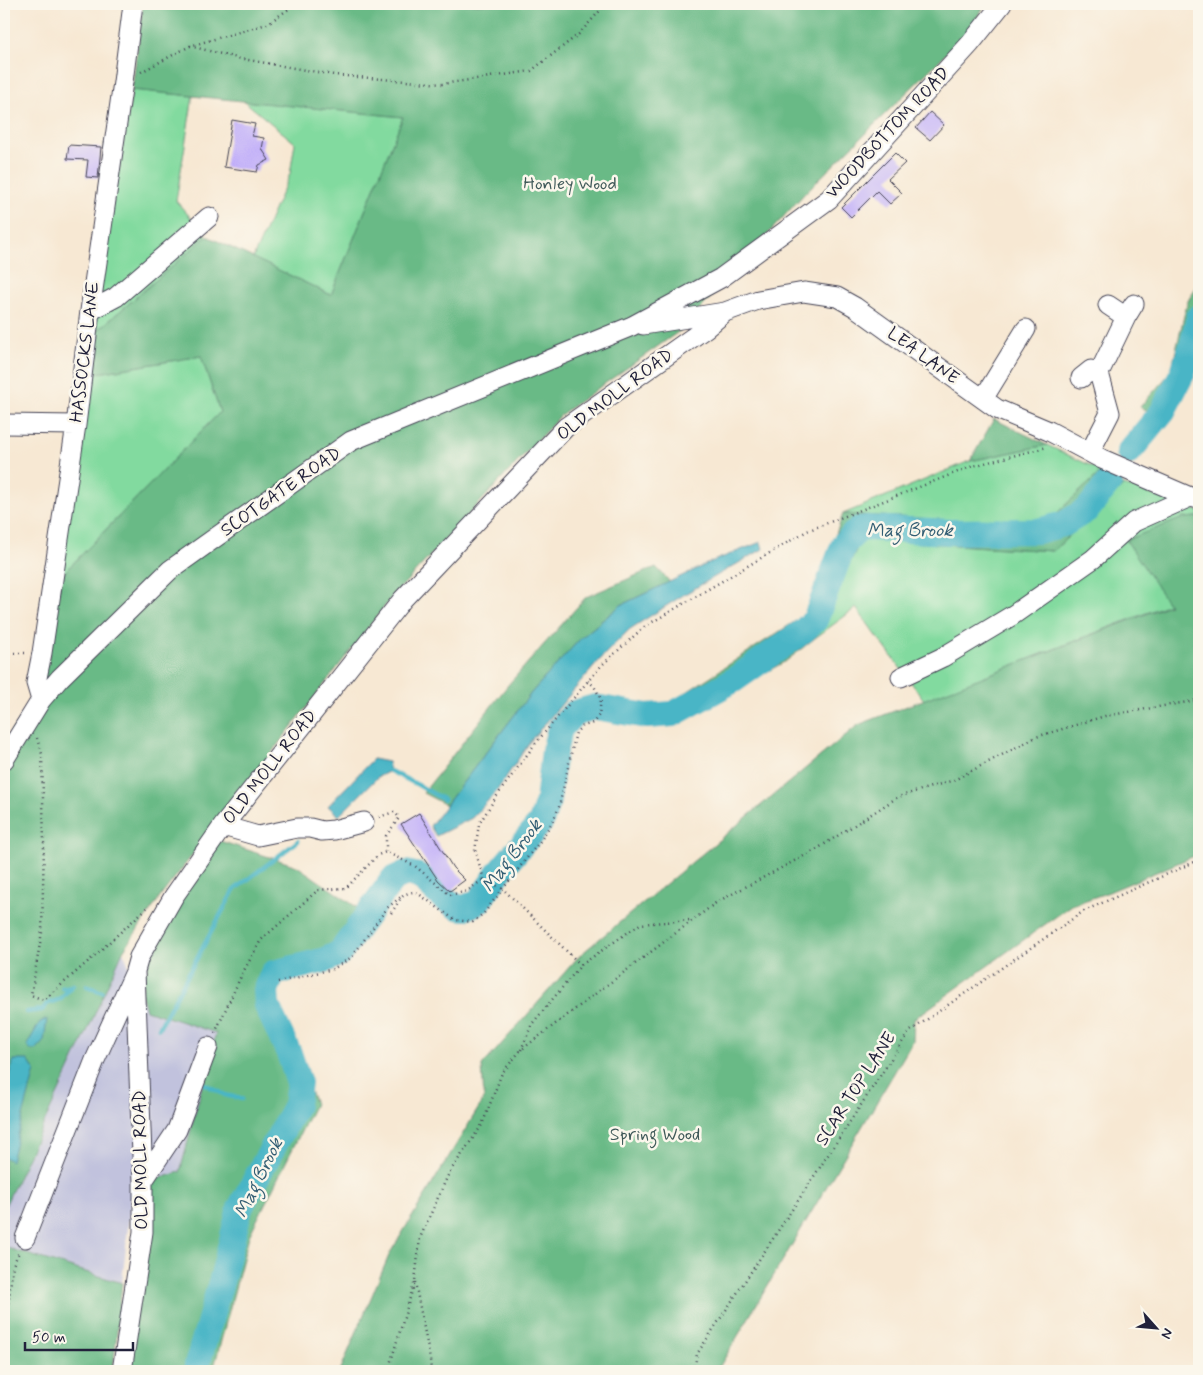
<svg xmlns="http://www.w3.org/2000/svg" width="1203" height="1375" viewBox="0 0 1203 1375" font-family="Mynerve,sans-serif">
<rect width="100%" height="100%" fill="#fbf7ec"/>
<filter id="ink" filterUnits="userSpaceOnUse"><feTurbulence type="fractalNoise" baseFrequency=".02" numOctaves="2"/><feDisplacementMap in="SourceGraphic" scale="10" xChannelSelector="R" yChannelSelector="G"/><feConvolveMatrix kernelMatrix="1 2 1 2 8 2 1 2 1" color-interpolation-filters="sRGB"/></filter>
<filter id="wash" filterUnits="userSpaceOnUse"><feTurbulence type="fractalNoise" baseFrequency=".0096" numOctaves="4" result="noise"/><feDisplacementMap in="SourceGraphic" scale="20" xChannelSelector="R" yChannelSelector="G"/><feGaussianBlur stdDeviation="1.12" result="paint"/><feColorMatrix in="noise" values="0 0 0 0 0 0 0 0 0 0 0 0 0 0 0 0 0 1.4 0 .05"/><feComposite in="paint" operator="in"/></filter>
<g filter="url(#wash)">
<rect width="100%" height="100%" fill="#f7e8d3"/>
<path fill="#c1c2dd" d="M123,951L146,1010L216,1032L180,1172L147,1182L131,1199L122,1283L4,1247V1208L84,1038Z"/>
<path fill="#82da9f" stroke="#527e6d" d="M132,90L193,96L176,201L207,236L90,337Z
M244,101L403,117L331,295L253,258L290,174L295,143Z
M201,356L220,412L59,578L86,375Z
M1047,445L1102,471L1044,525L843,514L970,461Z
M1124,485L1199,511V517L1183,518L1169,604L924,700L856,608L815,638L861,539L1053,551Z"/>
<path fill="#69ba86" stroke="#466e60" d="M143,4H986L966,34L805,193L681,330L563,413L392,597L163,893L123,951L84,1038L4,1208V806L10,784L4,781V742L25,712L48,661L59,578L220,412L201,356L86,375L90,337L207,236L331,295L403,117L132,90Z
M1199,280V346L1189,379L1166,419L1140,407L1171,372L1187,303Z
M994,419L1047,445L970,461Z
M1102,471L1124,485L1053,551L861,539L815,638L786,661L668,727L656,712L808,613L843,514L1044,525Z
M1199,517V854L1109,892L1072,905L914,1019L913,1041L717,1371H340L390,1253L484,1099L482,1066L580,955L858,725L1169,605L1126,540L1183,518Z
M656,567L670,582L621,605L581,638L532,692L446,805L423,793L508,685L586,597Z
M217,840L297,866L374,919L346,956L329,964L276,979L272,988L315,1104L249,1236L213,1371H129L147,1182L180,1172L216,1033L146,1010L141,993L147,964L161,925Z
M4,1247L122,1283L113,1371H4Z"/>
<path fill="#49b5c6" stroke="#366c80" d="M761,542L763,549L685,594L630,629L604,655L532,739L496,792L472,818L436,836L430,826L532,692L581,638L621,605L713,561Z
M373,759L388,762L390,771L378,777L339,816L328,806Z
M47,1019L44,1041L36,1050H30L27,1045L40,1022Z
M13,1060H28L35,1071L11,1161L4,1157V1096Z"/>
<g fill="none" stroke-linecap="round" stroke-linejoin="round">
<path stroke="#49b5c6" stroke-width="4.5" d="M390,771L418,785L444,800
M87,986L102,992
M62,988L71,986
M27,1012L42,1010L47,1004L60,999L73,985
M159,1028L234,890L298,841
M201,1082L225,1095L242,1099"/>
<path stroke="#49b5c6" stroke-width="26" d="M1129,452L1163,411L1183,372L1192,346L1199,317
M197,1371V1365L223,1275L240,1208L296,1105L299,1083L289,1053L267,1006L266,990L273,973L325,960L340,953L393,879L406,873L419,876L442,897L457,907L465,908L479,901L500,871L541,822L548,801L554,751L560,729L574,713L595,707L647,716L673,714L734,680L802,632L815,620L844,544L859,529L866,528L951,532L1038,531L1064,524L1088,509L1110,481"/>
</g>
<g id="blocks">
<path fill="#c0adf9" d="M930,112L944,125L930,140L916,128Z
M232,120L255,124L252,136L264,138L262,149L269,160L259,165L257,172L224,167Z
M69,145L101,147L98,178L86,177L88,160L67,159Z
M895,153L905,163L888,179L902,193L890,204L877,191L851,217L841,207Z
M419,813L453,868L465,880L450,891L438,880L401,824Z"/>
</g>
</g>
<g filter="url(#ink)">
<use href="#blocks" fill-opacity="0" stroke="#424052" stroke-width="1"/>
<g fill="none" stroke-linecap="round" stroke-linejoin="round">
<defs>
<path id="minor" d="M1108,305L1126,317
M90,311L116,297L209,217
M643,325L725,312L758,300L804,292L837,297L855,307L997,409L1049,431L1102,459L1190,497L1199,499
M1081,378L1091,370L1099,373
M983,399L1026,329
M4,424L76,425
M1090,452L1110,413L1099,373L1126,317L1134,304
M901,677L943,657L1013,615L1093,559L1134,522L1190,497
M41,700L36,683L42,653L76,425L90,311L123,82L133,4
M4,760L41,700L60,678L170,570L351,441L632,326L721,278L829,199L970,44L1002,4
M223,826L258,836L297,828H310L322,831L334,830L364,822
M143,1181L177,1130L208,1047
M25,1238L95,1060L134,974
M122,1371L143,1232V1181L135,971L139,957L174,896L223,826L403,599L566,427L706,328L725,312"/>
</defs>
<use href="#minor" stroke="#424052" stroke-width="21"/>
<path stroke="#424052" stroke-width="2.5" stroke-dasharray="1 4" stroke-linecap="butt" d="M190,46L237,58L334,75L442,84L531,71L579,34L606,4
M141,72L190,46L267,24L296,4
M4,653H25
M37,738L42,754L44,843L42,932L31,995L44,1000L91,959L149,906
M379,817L394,812L397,815L399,818L386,836V852
M391,913C400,902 400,892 416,892L455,920L473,922L484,913L541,840L554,819L559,807L576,732L583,726L593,723L599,715L601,699L594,686L588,681
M581,965L503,889L484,879L475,851L479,824L496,797L535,744L588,681L602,665L644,627L807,531L973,466L1047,447
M278,982L333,969L352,957L387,908L402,896
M215,1033L242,974L261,940L318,890L346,888L378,855L386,852L415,866L450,895L467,891L484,879
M521,1050L532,1024L581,965L640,924L690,920
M415,1282L430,1359L431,1371
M4,1338L13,1265L19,1252
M388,1371L415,1281L420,1238L449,1173L482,1125L502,1073L521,1050L717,902L817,849L898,797L954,780L1036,737L1105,716L1199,700
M694,1371L697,1354L909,1032L1084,911L1199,860"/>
<use href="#minor" stroke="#fff" stroke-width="19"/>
</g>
</g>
<g text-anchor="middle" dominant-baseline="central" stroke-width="5" stroke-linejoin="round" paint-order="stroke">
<g font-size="18" fill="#22223b" stroke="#fbf7ec">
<text transform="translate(888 133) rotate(-47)">WOODBOTTOM ROAD</text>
<text transform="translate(85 352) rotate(-83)">HASSOCKS LANE</text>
<text transform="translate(923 356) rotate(36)">LEA LANE</text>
<text transform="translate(615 395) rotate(-37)">OLD MOLL ROAD</text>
<text transform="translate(281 492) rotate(-35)">SCOTGATE ROAD</text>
<text transform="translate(270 767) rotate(-52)">OLD MOLL ROAD</text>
<text transform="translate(856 1089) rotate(-57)">SCAR TOP LANE</text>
<text transform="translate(141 1160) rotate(-91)">OLD MOLL ROAD</text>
</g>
<g font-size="18" fill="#3f5959" stroke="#fbf7ec">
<text x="570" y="184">Honley Wood</text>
<text x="655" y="1135">Spring Wood</text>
</g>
<g font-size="19" font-style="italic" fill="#325d73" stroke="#fbf7ec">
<text x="910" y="530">Mag Brook</text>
<text transform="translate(512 856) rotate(-53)">Mag Brook</text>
<text transform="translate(259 1178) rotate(-64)">Mag Brook</text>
</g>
</g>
<rect width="1203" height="1375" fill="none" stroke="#fbf7ec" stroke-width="20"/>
<g transform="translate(1156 1328) rotate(117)" stroke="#fbf7ec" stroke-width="4" paint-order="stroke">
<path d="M0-4L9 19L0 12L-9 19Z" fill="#22223b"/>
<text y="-8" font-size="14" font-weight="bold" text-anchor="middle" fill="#22223b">N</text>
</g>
<path d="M25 1342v8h108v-8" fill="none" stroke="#22223b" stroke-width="2.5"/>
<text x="32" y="1342" font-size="15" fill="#22223b" stroke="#fbf7ec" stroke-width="4" paint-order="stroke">50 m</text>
</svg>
